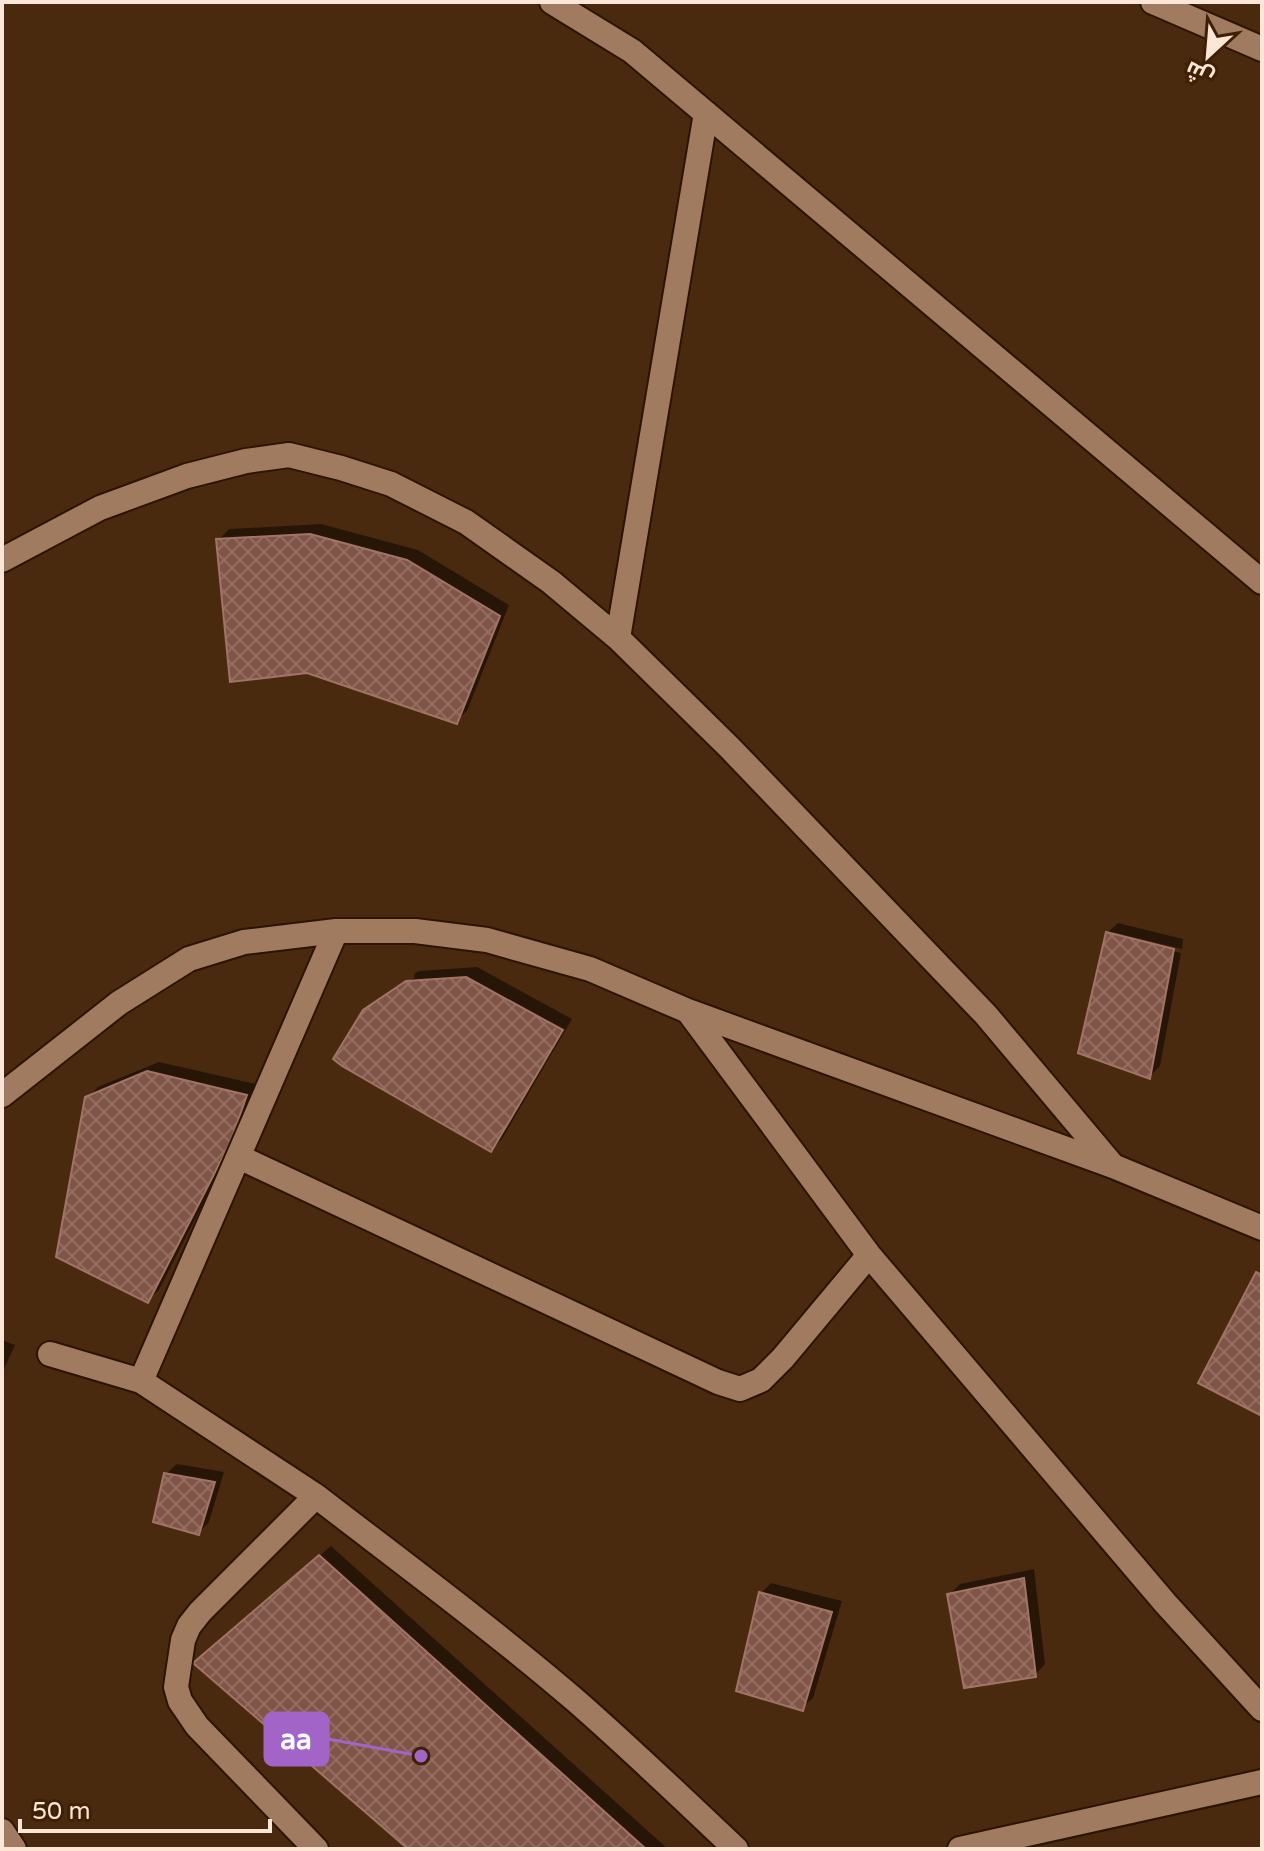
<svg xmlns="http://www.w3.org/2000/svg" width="1264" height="1851" viewBox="0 0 1264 1851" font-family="'Varela Round',Cairo,sans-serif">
<defs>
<pattern id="building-cross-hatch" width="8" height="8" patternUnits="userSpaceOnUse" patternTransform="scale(2)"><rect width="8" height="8" fill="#805547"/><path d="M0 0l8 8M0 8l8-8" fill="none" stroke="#936d61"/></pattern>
</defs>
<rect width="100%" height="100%" fill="#4a2a0f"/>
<path fill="#0007" d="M321,524L418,550L509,605L467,711L456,721L307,671L218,540L229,529Z
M1118,923L1183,939L1182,949L1112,932V936L1181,953L1160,1066L1150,1076L1107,933Z
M477,967L572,1019L502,1139L491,1150L369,1008L415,977L414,974L419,971Z
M159,1062L256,1084L240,1131L159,1290L148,1300L87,1098L98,1087Z
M2,1340L15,1345L2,1373Z
M177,1464L224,1472L209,1522L199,1533L166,1474Z
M331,1546L668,1849H412L206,1652Z
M1034,1569L1045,1664L1035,1675L949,1595L960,1584Z
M771,1583L842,1601L813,1698L802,1708L761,1593Z"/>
<path fill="url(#building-cross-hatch)" stroke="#a27466" stroke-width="2" d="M310,534L407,560L500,616L457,724L307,673L230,682L216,539Z
M1106,932L1174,949L1150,1079L1078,1053Z
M466,977L563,1030L491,1152L342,1066L333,1059L363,1010L406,981Z
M147,1071L247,1095L230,1143L148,1303L56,1257L85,1097Z
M1256,1272L1262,1275V1416L1198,1383Z
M164,1473L215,1482L199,1535L153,1522Z
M319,1555L646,1849H408L193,1663Z
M1024,1578L1036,1677L964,1688L947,1594Z
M759,1592L832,1612L803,1711L736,1691Z"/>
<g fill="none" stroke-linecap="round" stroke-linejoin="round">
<defs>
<path id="minor" d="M552,2L632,51L1262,582
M1153,2L1262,49
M2,560L100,508L187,476L246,461L289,455L341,468L391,484L466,522L551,582L618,638L730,748L986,1015L1113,1166
M618,638L706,113
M688,1011L869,1255L1166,1604L1262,1709
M2,1095L119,1003L189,959L244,942L336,931H415L487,940L590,969L688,1011L1113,1166L1262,1228
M239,1157L718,1382L740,1389L761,1380L783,1358L869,1255
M50,1354L141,1381L316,1496
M141,1381L336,931
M2,1831L14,1849
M316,1849L197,1726L180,1701L176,1687L183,1640L189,1626L200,1612L316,1496C403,1563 492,1629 575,1700C630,1748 683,1799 736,1849
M960,1849L1262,1782"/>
</defs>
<use href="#minor" stroke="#2b1402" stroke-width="28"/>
<use href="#minor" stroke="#a07b5f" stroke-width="24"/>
</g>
<path fill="none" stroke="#a264c6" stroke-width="3" d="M421 1756L328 1739"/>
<circle fill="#a264c6" stroke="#3f2004" stroke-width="3" cx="421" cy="1756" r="8"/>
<rect fill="#a264c6" stroke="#a264c6" stroke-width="3" x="265" y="1713" width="63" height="52" rx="8"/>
<g font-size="28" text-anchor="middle" font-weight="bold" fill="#fff">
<text x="296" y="1749">aa</text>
</g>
<rect width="1264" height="1851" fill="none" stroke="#fce6d7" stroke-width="8"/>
<g transform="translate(1208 56) rotate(206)" stroke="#3f2004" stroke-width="6" paint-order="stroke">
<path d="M0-6L14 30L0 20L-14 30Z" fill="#fce6d7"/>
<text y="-12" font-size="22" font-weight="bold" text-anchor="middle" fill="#fce6d7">ش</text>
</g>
<path d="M20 1819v12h250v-12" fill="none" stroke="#fce6d7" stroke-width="4"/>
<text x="32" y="1819" font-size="24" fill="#fce6d7" stroke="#3f2004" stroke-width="6" paint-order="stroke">50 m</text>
</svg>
